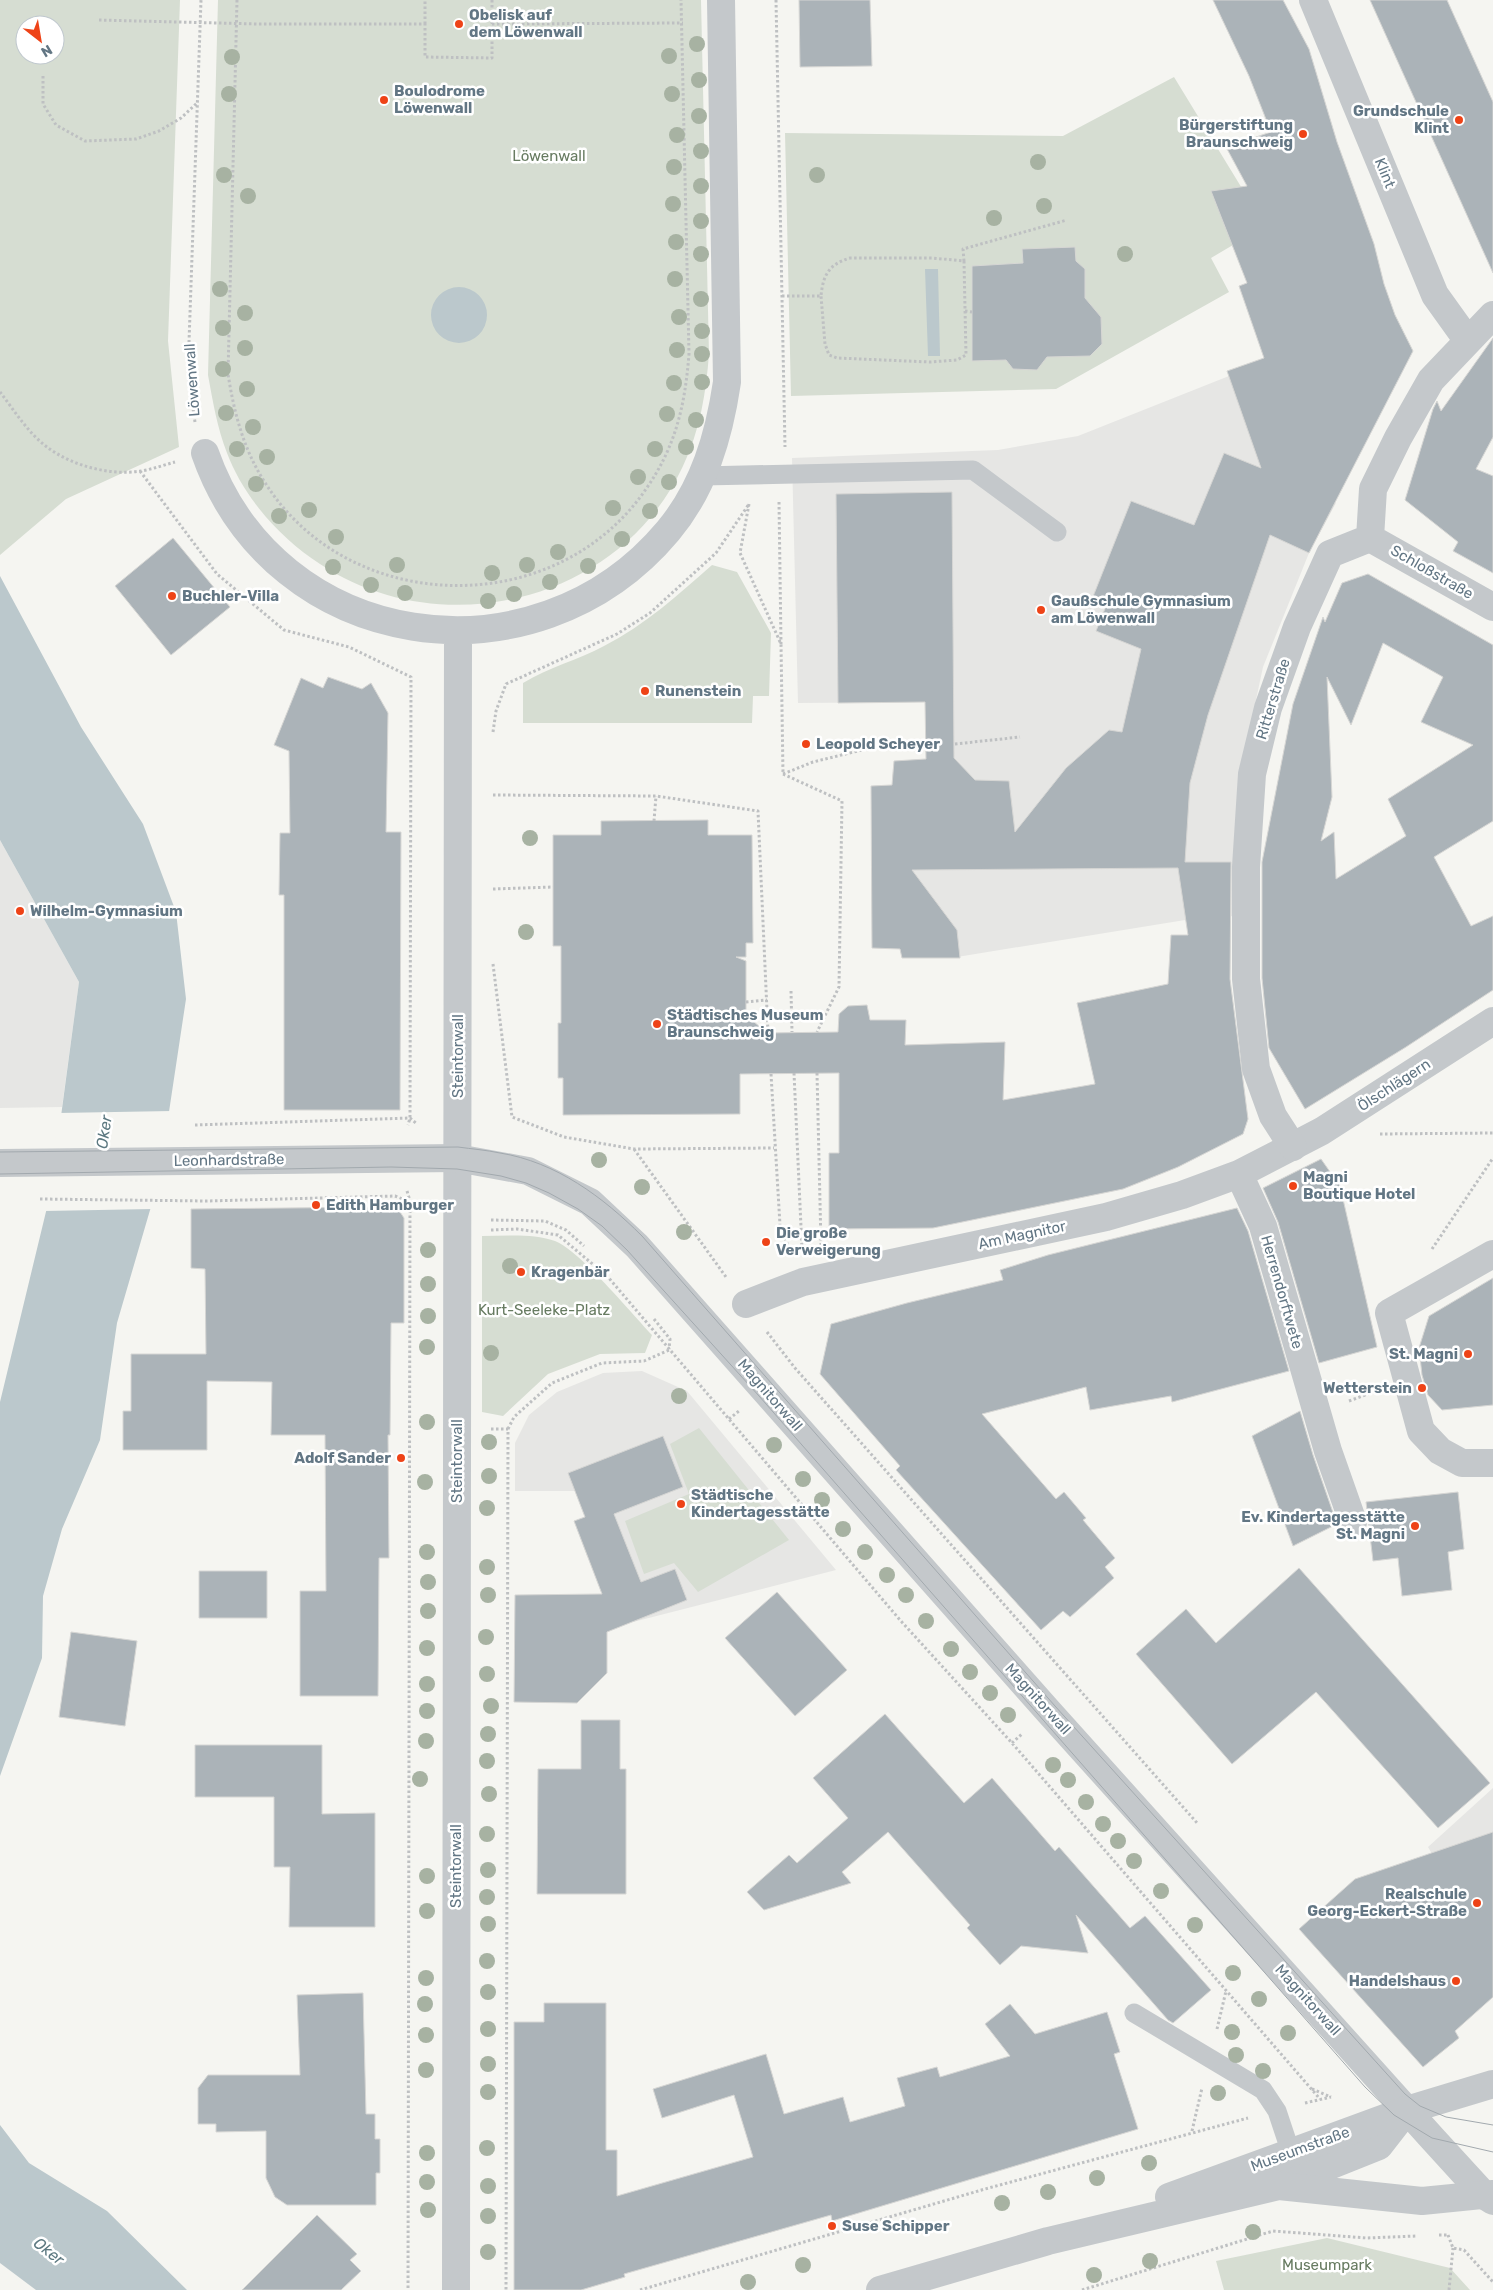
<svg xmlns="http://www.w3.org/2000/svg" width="1493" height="2290" viewBox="0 0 1493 2290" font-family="Rubik,sans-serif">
<rect width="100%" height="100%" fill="#f5f5f1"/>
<path fill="#e6e6e4" d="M1229,376L1285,479L1336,503L1309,553L1263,667L1241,770L1234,916L1185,920L951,958H902L900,949L872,948L871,786L892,785L893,768L899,761L926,759L925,702L798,703L792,458L998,450L1078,436Z
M0,840L79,982L62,1107L0,1108Z
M642,1371L687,1391L836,1570L633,1622L593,1553L587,1556L574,1521L585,1517L575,1491H515V1443L529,1415L557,1392L603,1373Z
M1493,1788V1960L1428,1847Z"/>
<path fill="#d6ddd2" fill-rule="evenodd" d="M0,0H180L168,341L179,447L66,499L0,555ZM25,25H55V55H25Z
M218,0H701L709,354C706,393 700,430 683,466C620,602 442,645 320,564C280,538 244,498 227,453C217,427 213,402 208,375Z
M1174,77L1265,226L1211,258L1229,292L1056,389L791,396L785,133L1063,136Z
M712,565L737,572L771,633L769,696H753L752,723H523V683C549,667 578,660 604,646C645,625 678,595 712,565Z
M482,1236C506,1236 532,1233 555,1241C579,1250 632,1314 652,1335L645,1353L600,1354L548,1374L503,1416L482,1412Z
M699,1428L789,1540L698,1592L674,1563L644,1574L625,1521L689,1494L670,1444Z
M1327,2238L1450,2268L1470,2290H1224L1216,2261Z"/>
<path fill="#bbc8cc" d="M925,269H938L940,356H928Z
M431 315a28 28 0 1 1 56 0a28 28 0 1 1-56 0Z
M0,576L81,727L143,824L176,912L186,999L167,1125L155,1193L117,1323L100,1440L62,1529L43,1596L42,1658L0,1776V1402L51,1191L79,982L0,840Z
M0,2125L29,2163L107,2211L187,2290H36L0,2263Z"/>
<path fill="#f5f5f1" d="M172,1111L153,1209L44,1211L49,1190L58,1113Z"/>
<path fill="#abb3b8" stroke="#d6d6d4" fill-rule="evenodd" d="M799,0H870L872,66L800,67Z
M1213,0H1283L1309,49L1337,142L1374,244L1384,284L1395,315L1413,351L1309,553L1270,535L1208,715L1190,783L1185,862H1231L1230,979L1248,1119L1243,1134L1178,1167L1123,1189L933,1228L829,1229V1153H839V1073L740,1074V1114L563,1115V1078H558V1023H561V946H553V835H601V821L708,820V835H752L753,943H746V957H736L746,961V1015L767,1033L838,1032L839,1014L848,1006L867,1005L870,1020H906L905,1045L1005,1042L1003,1100L1095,1084L1077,1003L1168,984L1171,935H1188L1178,868L912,870L957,930L960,958H902L900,949L872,948L871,786L892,785L894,761L926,759L925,702L838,703L836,494L952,492L954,758L975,780L1009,781L1015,832L1066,768L1109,730L1122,732L1141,649L1096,631L1106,606L1092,599L1131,501L1194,525L1224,453L1261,468L1227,371L1264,358L1239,286L1247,283L1211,191L1247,186L1226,147L1271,132L1249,76Z
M1370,0H1447L1493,102V273Z
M1075,247L1076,261L1085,269V298L1101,317L1102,344L1090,356L1047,357L1037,370L1013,369L1006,360L972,361V266L1023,263L1022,249Z
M1493,338V437L1476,469L1493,476V573L1453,551L1458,542L1405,500L1433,409L1437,401L1441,411Z
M173,538L230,607L171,655L115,586Z
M1368,574L1493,645V821L1434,857L1471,926L1493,916V990L1406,1047L1305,1109L1269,1048L1262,978V862L1293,704L1323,617L1325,622L1342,583ZM1383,643L1443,677L1421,722L1473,745L1388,799L1406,836L1336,879L1334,832L1321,841L1332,797L1327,677L1351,725Z
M328,677L362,689L371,683L388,713L386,832H401L400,1110H284V895H279L280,833H290L289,751L274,745L301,678L323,688Z
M1321,1159L1340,1186L1377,1347L1319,1363L1278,1222L1263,1188Z
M389,1207L398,1209L404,1218V1323H391L390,1435H388L389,1558H379L378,1696H300V1591H326L325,1435H271L272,1382L207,1381V1450H123V1411H131V1354H206L205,1269L191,1268V1209Z
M1237,1208L1248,1231L1289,1371L1172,1402L1171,1396L1090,1410L1086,1387L982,1414L1056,1499L1064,1492L1086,1518L1083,1520L1115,1558L1105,1567L1114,1578L1070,1617L1063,1611L1041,1630L896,1470L900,1466L820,1374L831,1324L907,1303L1003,1280L1000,1270L1048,1255Z
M1493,1278V1405L1442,1410L1428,1395L1422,1375L1419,1348L1429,1316Z
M1300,1411L1313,1455L1337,1524L1293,1546L1252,1436Z
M663,1436L683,1487L614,1514L641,1582L675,1569L687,1600L607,1632V1673L577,1703L514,1702L515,1595L602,1594L574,1521L585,1517L568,1473Z
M1458,1492L1464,1549L1448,1552L1452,1590L1402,1596L1398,1558L1373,1561L1366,1502Z
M1299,1568L1490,1783L1438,1828L1316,1692L1232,1764L1136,1654L1186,1609L1216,1643Z
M199,1571H267V1618H199Z
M777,1592L847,1670L795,1716L725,1638Z
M71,1632L137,1641L125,1726L59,1717Z
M885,1714L964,1803L992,1778L1055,1851L1059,1847L1130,1928L1145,1916L1211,1990L1173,2023L1168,2020L1076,1915L1088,1953L1021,1946L1000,1965L967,1928L970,1925L888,1832L842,1872L851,1883L764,1910L747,1892L789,1855L797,1863L848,1818L813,1778Z
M581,1720H620V1769H626V1894H537L538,1769H581Z
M195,1745H322V1814L375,1813V1927H289L290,1867H274V1797H195Z
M1493,1832V1997L1455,2031L1459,2038L1423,2067L1299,1929L1355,1879Z
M363,1993L366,2114H375V2139H380V2173H376V2205H287L275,2197L266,2178V2131L216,2132V2124H198V2088L208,2075H300L297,1995Z
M544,2003H606V2150H617V2196L753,2157L734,2095L662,2118L653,2089L766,2054L784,2114L843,2097L850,2122L905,2106L897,2078L937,2067L940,2077L1010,2056L985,2024L1010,2004L1035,2034L1107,2012L1120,2052L1114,2054L1138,2129L832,2221L831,2215L624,2274L625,2277L581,2290H514V2022H544Z
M317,2215L357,2254L350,2260L361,2271L341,2290H242Z"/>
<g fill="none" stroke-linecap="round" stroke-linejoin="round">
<path stroke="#bec0c2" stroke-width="3" stroke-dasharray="2.5 2.5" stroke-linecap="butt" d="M237,0L228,374C234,412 243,448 264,481C348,617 556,621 646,489C676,446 685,405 689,354L681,0
M492,0V24
M776,0L785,447
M99,20L257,24H425V57L492,58V24L683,23
M425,24V0
M43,76V104L56,125L85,141L136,139L159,131L181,118L197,103
M964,261L963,249L1067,220
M782,296H821C823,275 829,264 850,258H932L964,261L966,355L957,360L930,362L837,358L829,355L825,344L821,296
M965,311L972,312
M0,392C14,410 28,433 47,447C72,466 111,476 141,471C153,469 164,465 175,462
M195,422L189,382V342L201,0
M140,471L217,574L284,630L349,647L411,677L410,1118L408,1125
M779,502L781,644
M749,504L740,553L781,644L783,774
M493,732L496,711L506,684L617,634L650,613L716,553L749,504
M955,744L1020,737
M783,774L842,801L839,987L817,1032
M783,774L813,762L874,747L926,746
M493,795L656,796L758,811L768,1033
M654,821L656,796
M493,889L553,887
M493,964L512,1117L564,1137L634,1149L774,1148
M791,991L792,1032
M746,1002L767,1000
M794,1073L802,1249
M817,1073L821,1245
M771,1074L780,1225L790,1251
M195,1125L410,1118L417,1124
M1380,1134L1493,1133
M634,1149L726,1277
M407,1191L410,1201L408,2290
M40,1199L207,1201L395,1196L423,1208
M491,1220L545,1221L566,1230L584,1246
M491,1230L517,1229L558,1235L608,1277L900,1620L1012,1743L1320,2099
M1432,1249L1493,1158
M654,1319L670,1339L669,1349
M767,1332L795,1368L1198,1824
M1349,1401L1376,1391
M729,1419L739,1411
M491,1429H508L506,2290
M508,1429L514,1417L552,1383L602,1363L644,1361L669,1350
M1012,1743L1023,1733
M1217,2029L1226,1991
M1312,2089L1331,2097
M1305,2103L1331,2097
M1192,2131L1202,2088
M1439,2235H1449
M1448,2235L1453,2248L1464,2250L1493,2282
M640,2290L985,2189L1248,2118
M1082,2290L1273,2231L1367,2238L1416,2236
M1449,2290L1453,2248"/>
<path stroke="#c4c8cb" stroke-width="19" d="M702,476L973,470L1057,532
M1134,2013L1263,2090L1277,2111L1291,2153"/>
<path stroke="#c4c8cb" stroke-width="28" d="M1239,1174L1263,1226L1328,1451L1353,1522
M1493,1254L1389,1313L1421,1431L1440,1451L1462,1463H1493
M746,1304L803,1282L1106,1217L1182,1195L1239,1174L1322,1131L1493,1021"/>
<path stroke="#c4c8cb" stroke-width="28" d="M1313,0L1435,295L1468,341
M205,453C275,653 535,690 668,531C704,488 719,436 727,382L721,0
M1370,538L1373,489L1398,438L1431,380L1493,315
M1370,538L1493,607
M1293,1147L1273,1116L1256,1069L1246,979V867L1252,774L1268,708L1297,627L1330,554L1370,538
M457,1158L528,1171L590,1202L637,1246L1048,1711L1432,2138L1485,2196L1493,2201
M1279,2186L1379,2146L1407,2110
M456,2290L458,632"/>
<path stroke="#c4c8cb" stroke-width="28" d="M0,1163L457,1158
M1169,2197L1407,2110L1493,2084
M880,2290L1048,2241L1279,2186L1422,2201L1493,2194"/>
<path stroke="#a2a9ae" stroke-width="1" d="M0,1152L458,1147C472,1149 486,1150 500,1153C556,1162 603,1197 642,1236L1055,1706L1405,2094L1420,2106L1446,2117L1493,2125
M0,1174L391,1167L457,1169L501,1176L526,1183L549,1193L578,1209L602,1226L627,1250L759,1396L1365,2087L1394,2115L1432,2138L1493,2152"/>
</g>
<g fill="#a7b2a2">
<circle cx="697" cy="44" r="8"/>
<circle cx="669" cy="56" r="8"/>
<circle cx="232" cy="57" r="8"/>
<circle cx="699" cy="80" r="8"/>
<circle cx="229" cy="94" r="8"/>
<circle cx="672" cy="94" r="8"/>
<circle cx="699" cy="116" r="8"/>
<circle cx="677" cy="135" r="8"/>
<circle cx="701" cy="151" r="8"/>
<circle cx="1038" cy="162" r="8"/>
<circle cx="674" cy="167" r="8"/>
<circle cx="224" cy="175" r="8"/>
<circle cx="817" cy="175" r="8"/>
<circle cx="701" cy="186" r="8"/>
<circle cx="248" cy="196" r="8"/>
<circle cx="673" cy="204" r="8"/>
<circle cx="1044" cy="206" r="8"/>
<circle cx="994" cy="218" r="8"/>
<circle cx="701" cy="221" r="8"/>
<circle cx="676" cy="242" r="8"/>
<circle cx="701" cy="254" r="8"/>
<circle cx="1125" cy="254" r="8"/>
<circle cx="675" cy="279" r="8"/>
<circle cx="220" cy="289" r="8"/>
<circle cx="701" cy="299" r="8"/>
<circle cx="245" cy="313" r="8"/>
<circle cx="679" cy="317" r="8"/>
<circle cx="223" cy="328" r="8"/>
<circle cx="702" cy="331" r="8"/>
<circle cx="245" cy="348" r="8"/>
<circle cx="677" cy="350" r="8"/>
<circle cx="702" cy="354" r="8"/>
<circle cx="223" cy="369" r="8"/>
<circle cx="702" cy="382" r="8"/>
<circle cx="674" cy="383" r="8"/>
<circle cx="247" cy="389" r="8"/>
<circle cx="226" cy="413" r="8"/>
<circle cx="667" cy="414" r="8"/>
<circle cx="696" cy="420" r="8"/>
<circle cx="253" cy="427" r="8"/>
<circle cx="686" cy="447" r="8"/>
<circle cx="237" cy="449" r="8"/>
<circle cx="655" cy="449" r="8"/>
<circle cx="267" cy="457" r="8"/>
<circle cx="638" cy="477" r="8"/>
<circle cx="669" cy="482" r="8"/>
<circle cx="256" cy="484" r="8"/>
<circle cx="613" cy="508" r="8"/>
<circle cx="309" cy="510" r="8"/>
<circle cx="650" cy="511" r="8"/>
<circle cx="279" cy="516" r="8"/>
<circle cx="336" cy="537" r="8"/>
<circle cx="622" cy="539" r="8"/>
<circle cx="558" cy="552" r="8"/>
<circle cx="397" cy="565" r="8"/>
<circle cx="527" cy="565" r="8"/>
<circle cx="588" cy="566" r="8"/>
<circle cx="333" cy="567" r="8"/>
<circle cx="492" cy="573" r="8"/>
<circle cx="550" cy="582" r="8"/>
<circle cx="371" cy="585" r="8"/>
<circle cx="405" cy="593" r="8"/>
<circle cx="514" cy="594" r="8"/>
<circle cx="488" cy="601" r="8"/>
<circle cx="530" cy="838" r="8"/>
<circle cx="526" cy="932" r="8"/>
<circle cx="599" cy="1160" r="8"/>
<circle cx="642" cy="1187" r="8"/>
<circle cx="684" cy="1232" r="8"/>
<circle cx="428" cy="1250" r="8"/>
<circle cx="510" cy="1266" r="8"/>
<circle cx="428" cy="1284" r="8"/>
<circle cx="428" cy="1316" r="8"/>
<circle cx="427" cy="1347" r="8"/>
<circle cx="491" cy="1353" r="8"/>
<circle cx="679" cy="1396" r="8"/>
<circle cx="427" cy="1422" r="8"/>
<circle cx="489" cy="1442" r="8"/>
<circle cx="774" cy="1445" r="8"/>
<circle cx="489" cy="1476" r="8"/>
<circle cx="803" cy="1479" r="8"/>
<circle cx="425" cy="1482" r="8"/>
<circle cx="822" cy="1500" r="8"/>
<circle cx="487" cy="1508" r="8"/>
<circle cx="843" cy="1529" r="8"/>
<circle cx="427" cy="1552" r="8"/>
<circle cx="865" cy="1552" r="8"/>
<circle cx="487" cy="1567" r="8"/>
<circle cx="887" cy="1575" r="8"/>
<circle cx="428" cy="1582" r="8"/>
<circle cx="488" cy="1595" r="8"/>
<circle cx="906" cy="1595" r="8"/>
<circle cx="428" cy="1611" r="8"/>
<circle cx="926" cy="1621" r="8"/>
<circle cx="486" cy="1637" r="8"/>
<circle cx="427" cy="1648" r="8"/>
<circle cx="951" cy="1649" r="8"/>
<circle cx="970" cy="1672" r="8"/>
<circle cx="487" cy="1674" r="8"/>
<circle cx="427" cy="1684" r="8"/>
<circle cx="990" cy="1693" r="8"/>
<circle cx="491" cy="1706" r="8"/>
<circle cx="427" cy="1711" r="8"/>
<circle cx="1008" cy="1715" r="8"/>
<circle cx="488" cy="1734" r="8"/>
<circle cx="426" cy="1741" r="8"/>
<circle cx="487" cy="1761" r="8"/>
<circle cx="1053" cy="1765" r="8"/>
<circle cx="420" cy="1779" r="8"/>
<circle cx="1068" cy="1780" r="8"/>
<circle cx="489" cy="1794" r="8"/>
<circle cx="1086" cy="1802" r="8"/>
<circle cx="1103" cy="1824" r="8"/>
<circle cx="487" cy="1834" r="8"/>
<circle cx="1118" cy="1841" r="8"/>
<circle cx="1134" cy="1861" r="8"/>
<circle cx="488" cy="1870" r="8"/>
<circle cx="427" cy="1876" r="8"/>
<circle cx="1161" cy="1891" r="8"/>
<circle cx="487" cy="1897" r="8"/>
<circle cx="427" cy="1911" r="8"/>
<circle cx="488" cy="1924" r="8"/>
<circle cx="1195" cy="1925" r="8"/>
<circle cx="487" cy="1961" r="8"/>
<circle cx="1233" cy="1973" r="8"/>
<circle cx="426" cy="1978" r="8"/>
<circle cx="488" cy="1992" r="8"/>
<circle cx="1259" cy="1999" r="8"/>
<circle cx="425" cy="2004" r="8"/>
<circle cx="488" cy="2029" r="8"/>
<circle cx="1232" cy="2032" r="8"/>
<circle cx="1288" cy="2033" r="8"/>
<circle cx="426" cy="2035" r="8"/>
<circle cx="1236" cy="2055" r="8"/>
<circle cx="488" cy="2064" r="8"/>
<circle cx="426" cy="2070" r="8"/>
<circle cx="1263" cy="2071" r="8"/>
<circle cx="488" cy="2092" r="8"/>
<circle cx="1218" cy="2093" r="8"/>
<circle cx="487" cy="2148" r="8"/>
<circle cx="427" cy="2153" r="8"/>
<circle cx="1149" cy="2163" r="8"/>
<circle cx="1097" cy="2178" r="8"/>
<circle cx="427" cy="2182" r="8"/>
<circle cx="488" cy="2186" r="8"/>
<circle cx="1048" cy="2192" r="8"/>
<circle cx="1002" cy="2203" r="8"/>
<circle cx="428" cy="2210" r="8"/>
<circle cx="488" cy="2216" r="8"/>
<circle cx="1253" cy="2232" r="8"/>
<circle cx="488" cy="2252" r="8"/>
<circle cx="1150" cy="2261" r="8"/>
<circle cx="803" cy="2265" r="8"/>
<circle cx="1094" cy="2275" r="8"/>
<circle cx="748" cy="2282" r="8"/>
</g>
<g fill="#ee4317" stroke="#fff" stroke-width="2">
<circle cx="459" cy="24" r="5"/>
<circle cx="384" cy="100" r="5"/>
<circle cx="1459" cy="120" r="5"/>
<circle cx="1303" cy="134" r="5"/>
<circle cx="172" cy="596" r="5"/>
<circle cx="1041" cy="610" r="5"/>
<circle cx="645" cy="691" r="5"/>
<circle cx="806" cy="744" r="5"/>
<circle cx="20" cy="911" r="5"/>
<circle cx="657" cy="1024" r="5"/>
<circle cx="1293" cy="1186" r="5"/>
<circle cx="316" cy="1205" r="5"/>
<circle cx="766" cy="1242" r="5"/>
<circle cx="521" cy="1272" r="5"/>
<circle cx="1468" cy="1354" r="5"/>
<circle cx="1422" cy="1388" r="5"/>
<circle cx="401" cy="1458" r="5"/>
<circle cx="681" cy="1504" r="5"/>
<circle cx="1415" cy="1526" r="5"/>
<circle cx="1477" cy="1903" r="5"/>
<circle cx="1456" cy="1981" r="5"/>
<circle cx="832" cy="2226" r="5"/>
</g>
<g text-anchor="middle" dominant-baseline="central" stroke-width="5" stroke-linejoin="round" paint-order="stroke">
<g font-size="15" font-weight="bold" fill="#627684" stroke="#fff" text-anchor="start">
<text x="469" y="15">Obelisk auf<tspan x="469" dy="17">dem Löwenwall</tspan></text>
<text x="394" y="91">Boulodrome<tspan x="394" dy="17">Löwenwall</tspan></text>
<text x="1449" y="111" text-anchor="end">Grundschule<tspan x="1449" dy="17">Klint</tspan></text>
<text x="1293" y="125" text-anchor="end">Bürgerstiftung<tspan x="1293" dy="17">Braunschweig</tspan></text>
<text x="182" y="596">Buchler-Villa</text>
<text x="1051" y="601">Gaußschule Gymnasium<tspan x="1051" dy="17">am Löwenwall</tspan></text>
<text x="655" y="691">Runenstein</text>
<text x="816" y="744">Leopold Scheyer</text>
<text x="30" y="911">Wilhelm-Gymnasium</text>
<text x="667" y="1015">Städtisches Museum<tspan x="667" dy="17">Braunschweig</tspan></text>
<text x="1303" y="1177">Magni<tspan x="1303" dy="17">Boutique Hotel</tspan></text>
<text x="326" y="1205">Edith Hamburger</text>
<text x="776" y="1233">Die große<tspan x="776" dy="17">Verweigerung</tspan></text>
<text x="531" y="1272">Kragenbär</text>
<text x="1458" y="1354" text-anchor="end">St. Magni</text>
<text x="1412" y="1388" text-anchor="end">Wetterstein</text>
<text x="391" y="1458" text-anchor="end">Adolf Sander</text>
<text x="691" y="1495">Städtische<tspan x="691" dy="17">Kindertagesstätte</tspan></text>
<text x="1405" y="1517" text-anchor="end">Ev. Kindertagesstätte<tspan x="1405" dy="17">St. Magni</tspan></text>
<text x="1467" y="1894" text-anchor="end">Realschule<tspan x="1467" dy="17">Georg-Eckert-Straße</tspan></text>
<text x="1446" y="1981" text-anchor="end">Handelshaus</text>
<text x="842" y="2226">Suse Schipper</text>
</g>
<g font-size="15" fill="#677b61" stroke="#fff">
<text x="549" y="156">Löwenwall</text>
<text x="544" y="1310">Kurt-Seeleke-Platz</text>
<text x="1327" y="2265">Museumpark</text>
</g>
<g font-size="15" fill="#627684" stroke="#fff">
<text transform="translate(1385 173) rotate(68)">Klint</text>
<text transform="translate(192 380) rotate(-94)">Löwenwall</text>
<text transform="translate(1432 572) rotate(30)">Schloßstraße</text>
<text transform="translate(1273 699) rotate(-73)">Ritterstraße</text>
<text transform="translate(458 1056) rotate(-90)">Steintorwall</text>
<text transform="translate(1394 1085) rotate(-33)">Ölschlägern</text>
<text transform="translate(229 1160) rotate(-1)">Leonhardstraße</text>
<text transform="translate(1022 1235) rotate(-12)">Am Magnitor</text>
<text transform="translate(1282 1292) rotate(74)">Herrendorftwete</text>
<text transform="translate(770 1395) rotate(49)">Magnitorwall</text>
<text transform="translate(457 1461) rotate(-90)">Steintorwall</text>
<text transform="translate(1038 1699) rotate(48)">Magnitorwall</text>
<text transform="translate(456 1866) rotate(-90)">Steintorwall</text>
<text transform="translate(1308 2000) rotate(48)">Magnitorwall</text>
<text transform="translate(1300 2149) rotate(-20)">Museumstraße</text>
</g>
<g font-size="16" font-style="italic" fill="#5d7981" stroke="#fff">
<text transform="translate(104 1132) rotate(-82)">Oker</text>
<text transform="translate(49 2251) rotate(38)">Oker</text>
</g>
</g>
<g transform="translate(40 40) rotate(149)"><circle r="24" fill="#ffffff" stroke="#c0c8ce"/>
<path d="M0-4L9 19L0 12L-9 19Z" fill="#ee4317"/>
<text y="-8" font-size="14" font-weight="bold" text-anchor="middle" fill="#627684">N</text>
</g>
</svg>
